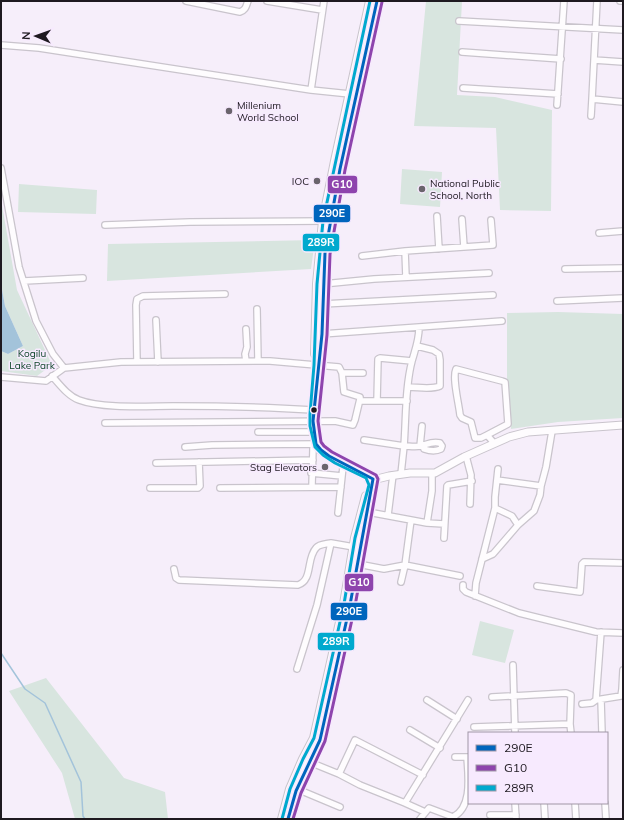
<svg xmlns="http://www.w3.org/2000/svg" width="624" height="820" viewBox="0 0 624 820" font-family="Mulish,sans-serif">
<rect width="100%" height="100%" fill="#f6eefa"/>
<path fill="#d8e5df" d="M426,1H462L457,95L495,97L552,110L551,211L500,210L496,128L414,126Z
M402,169L442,172L440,207L400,204Z
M19,184L97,190L96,214L18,212Z
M1,200L17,290L52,365L37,376L1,371V351L8,354L23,346L5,306L1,284Z
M315,240L311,269L107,281L108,244Z
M558,312L623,314V418L558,422L511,429L507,379V313Z
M480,621L514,630L505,663L472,655Z
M46,678L124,778L165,792L168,819H75L62,773L9,691Z"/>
<path fill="#a3c3da" d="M1,284L5,306L23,346L8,354L1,351Z"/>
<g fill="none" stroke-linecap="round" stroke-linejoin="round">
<path stroke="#a3c3da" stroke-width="1.5" d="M1,653L25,689L45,703L81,782L83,816L85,819"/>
<defs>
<path id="minor" d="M186,1L240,12C246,10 246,6 248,1
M267,1L322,10
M324,1L311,90L350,94
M620,1H623
M459,21L623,30
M1,45L39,48L311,90
M462,52L561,59
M594,60L597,1
M623,62L594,60L592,99L623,102
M463,88L558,94
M557,105L564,1
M591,116L592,99
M1,168L19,267L36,321L53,354L64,368
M437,216L439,249
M462,219L464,247
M105,225L190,222L325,221
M599,233L623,231
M405,251L406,277
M362,256L405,251L493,245L491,220
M565,269L623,268
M24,281L83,278
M323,284L374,279L489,273
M557,301L623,298
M323,304L493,295
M257,309L258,361
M156,320L158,362
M419,328C419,340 415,350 412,361C405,387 406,420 404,446C409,446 415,447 421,446C428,444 432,441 440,443L442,446L441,449C435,452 430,451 424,449L423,445
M322,334L502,321
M246,361L245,354L247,347L246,329
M137,362L136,305L137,299L143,296L225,294
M342,373H363
M52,376C60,385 68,396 79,400C103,409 147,406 173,406C220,406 267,407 313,410
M1,377L46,381L64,368L121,362L270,361L339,367L342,373L344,392L360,397V399L355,420L353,425L335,421L105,423
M408,387C418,387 431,390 440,386V360L439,354L433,350L417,346
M360,401H407
M377,401L378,359L380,358L412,361
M258,432H314
M487,435L508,424L505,382L502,381L456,369C452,378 459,404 460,415L462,418L471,422L475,438H481L487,435L494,443
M364,440L404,446L401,474
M420,446L422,426
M185,447L212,445L316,444
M466,456L471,475L470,504
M156,463L313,460
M498,469L495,497V508L512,516L518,525
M311,473L342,476
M497,480L541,486
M312,486L313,448L317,446
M150,488H198L200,486L199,462
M220,488L341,487
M368,512L411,520L405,565L460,576
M338,513L343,467
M388,515L393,475
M411,520L427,523L444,524
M427,523L432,491V473
M444,538L447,486L448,485L472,481
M482,559L493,554L518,525L534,511L540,495L541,486L546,467L552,431
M358,564L384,569L405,565
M174,569L176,578L179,580L298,585C313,580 306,559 316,548C319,544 326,544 331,543
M401,582L405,565
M463,585V589L466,592L519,613L596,632L623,633
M537,586L580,592L582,564L584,562L623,563
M475,596L476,583L495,508
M513,665L515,733
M297,669L317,605L331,543L354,547
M492,697L566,693L571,695L570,724L571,733
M427,700L457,719
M596,700L601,632
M601,700L602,733
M582,704L592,703L596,700L621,696L622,689L623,670
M474,727L570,724
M410,730L440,748
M455,757H469
M307,761L339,774L355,740L423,775
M339,774L360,785L405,803L468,700
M297,789L340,807
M405,803L425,812
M515,803L516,819
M544,803L545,819
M575,803L576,819
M605,803L606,819
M490,815H516
M420,819L429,808L453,817C473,807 468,775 467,757"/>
<path id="tertiary" d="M369,481L389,476L410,473H435L464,457L509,437L528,432L623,425"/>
<path id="secondary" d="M315,354L317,284L323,221L335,161L370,1
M282,819L290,789L303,759L314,738L344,604L355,538L366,496
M288,819L296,791L320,740L350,605L373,479L329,456L321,450L316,444L313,421L322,334L325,253L340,169L377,1"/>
</defs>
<use href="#minor" stroke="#c9c4cc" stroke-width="8"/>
<use href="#tertiary" stroke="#c9c4cc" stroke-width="9"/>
<use href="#secondary" stroke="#c9c4cc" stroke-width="10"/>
<use href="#minor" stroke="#fefcfe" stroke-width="5.5"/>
<use href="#tertiary" stroke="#fefcfe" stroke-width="7"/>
<use href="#secondary" stroke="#fefcfe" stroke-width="8"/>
<defs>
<path id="bus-1" d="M288,819L296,791L320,740L350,605L373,479L329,456L321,450L316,444L313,421L322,334L325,253L340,169L377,1"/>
<path id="bus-2" d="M293,819L301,793L325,741L355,606L378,479L376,475L332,452L324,446L321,442L318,421L327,335L330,254L345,170L382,2"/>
<path id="bus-3" d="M282,819L290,789L303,759L314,738L344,604L355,538L369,485L366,478L335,463L323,455L315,447L310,426V414L314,365L317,284L323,221L370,1"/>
</defs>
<use href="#bus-1" stroke="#f7eafe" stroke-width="6"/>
<use href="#bus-2" stroke="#f7eafe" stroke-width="6"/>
<use href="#bus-3" stroke="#f7eafe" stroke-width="6"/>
<use href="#bus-1" stroke="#0065bd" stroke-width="3"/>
<use href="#bus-2" stroke="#8e44ad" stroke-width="3"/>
<use href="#bus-3" stroke="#00a9ce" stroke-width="3"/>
</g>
<g fill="#6a646c" stroke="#f7eafe" stroke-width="1.5">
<circle cx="229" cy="111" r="4"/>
<circle cx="317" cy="181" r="4"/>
<circle cx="422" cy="189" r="4"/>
<circle cx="325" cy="467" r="4"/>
</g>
<circle fill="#1e1920" stroke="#f7eafe" stroke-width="1.5" cx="314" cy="410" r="3.5"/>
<g text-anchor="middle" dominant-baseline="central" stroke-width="3" stroke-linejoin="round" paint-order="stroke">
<g font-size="10" fill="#1e1920" stroke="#f7eafe" text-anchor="start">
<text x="237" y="105">Millenium<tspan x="237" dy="12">World School</tspan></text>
<text x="309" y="181" text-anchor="end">IOC</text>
<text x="430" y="183">National Public<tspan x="430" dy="12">School, North</tspan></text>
<text x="317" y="467" text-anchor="end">Stag Elevators</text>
</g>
<g font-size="10" fill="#0a4326" stroke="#f7eafe">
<text x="32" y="353">Kogilu<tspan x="32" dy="12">Lake Park</tspan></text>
</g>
</g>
<g stroke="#f7eafe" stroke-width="1.5">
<rect x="327" y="175" width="31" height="19" rx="4" fill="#8e44ad"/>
<rect x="313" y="204" width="38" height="19" rx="4" fill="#0065bd"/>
<rect x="302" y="233" width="38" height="19" rx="4" fill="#00a9ce"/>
<rect x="344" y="573" width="30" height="19" rx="4" fill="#8e44ad"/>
<rect x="330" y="602" width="38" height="19" rx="4" fill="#0065bd"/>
<rect x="317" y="632" width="38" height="19" rx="4" fill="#00a9ce"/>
</g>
<g font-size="11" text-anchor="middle" font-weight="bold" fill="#fff">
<text x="342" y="188">G10</text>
<text x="332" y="217">290E</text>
<text x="321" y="246">289R</text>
<text x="359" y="586">G10</text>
<text x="349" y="615">290E</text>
<text x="336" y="645">289R</text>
</g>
<rect width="624" height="820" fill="none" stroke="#1e1920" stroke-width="4"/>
<rect x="468" y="732" width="140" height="72" fill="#f7eafe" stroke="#a096a5"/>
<rect x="476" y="745" width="20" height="6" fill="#0065bd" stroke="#a096a5"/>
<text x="504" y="752" font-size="12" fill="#1e1920">290E</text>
<rect x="476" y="765" width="20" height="6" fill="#8e44ad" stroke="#a096a5"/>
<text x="504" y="772" font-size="12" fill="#1e1920">G10</text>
<rect x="476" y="785" width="20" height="6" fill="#00a9ce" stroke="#a096a5"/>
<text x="504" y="792" font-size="12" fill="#1e1920">289R</text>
<g transform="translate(36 36) rotate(272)" stroke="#f7eafe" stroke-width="3" paint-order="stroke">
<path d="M0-3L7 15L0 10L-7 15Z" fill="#1e1920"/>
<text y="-6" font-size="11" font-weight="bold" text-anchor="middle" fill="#1e1920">N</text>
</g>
</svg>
